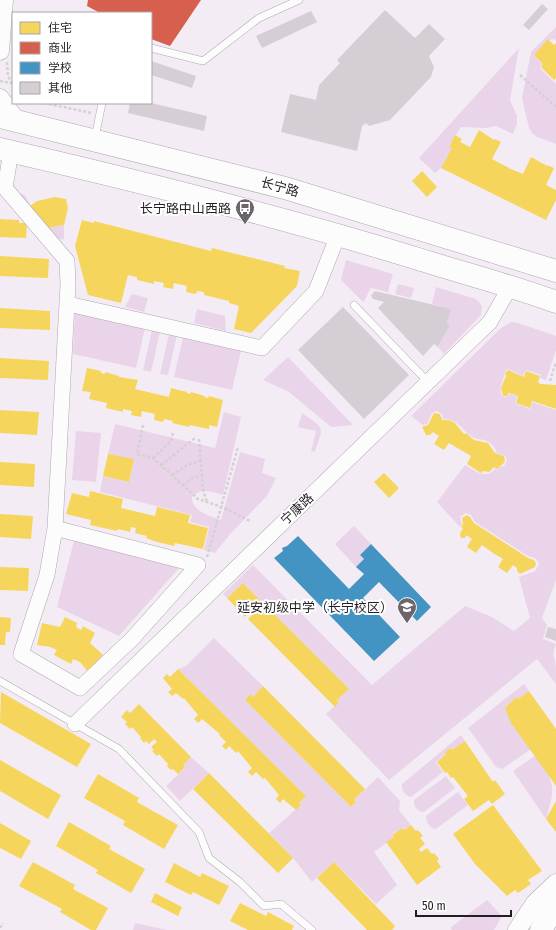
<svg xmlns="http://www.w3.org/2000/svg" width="556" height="930" viewBox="0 0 556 930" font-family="'Fira Sans Condensed','Noto Sans SC',sans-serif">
<rect width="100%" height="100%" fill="#f4ecf4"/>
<path fill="#ead4ea" d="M556,27V41L554,39L548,40L534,55L542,64L540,68L556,84V144L537,137L532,133L529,128L522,98L531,52Z
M519,48L510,100L517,116V124L513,134L496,126L487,128L461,127L449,146L452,148L441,168L435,173L419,158Z
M16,193L25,195L30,206L46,227L64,225V239L54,240Z
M346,260L393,274L388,292L371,288C367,293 367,298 363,302L341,280Z
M398,284L414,288L411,298L395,294Z
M436,287L476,299L482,306L481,315L444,354L438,347L450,325L447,323L450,309L432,304Z
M132,294L148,298L144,312L125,307Z
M197,309L225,316L226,331L194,323Z
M75,313L145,328L136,368L73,354Z
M511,322L518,323L556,336V350L546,380L540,378L541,375L526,370L523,376L508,369L505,371C504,381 498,387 502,396L506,397L510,394L517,396L515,403L530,409L532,402L556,410V580L542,618L547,625L543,639L556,644C551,656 555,657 556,668C556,673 556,679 556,684L537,659L389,780L326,714L339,702L337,700L349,689L243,583L227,598L223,594L253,565L372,685L465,606L492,617L514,631L530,618L519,577L535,571L539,564L535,558L528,556L475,522L471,515L466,513L460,517L462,524L460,527L437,502L465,465C473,470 488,481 495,468L497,470L499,467L504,466L507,461L505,456L497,453C495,449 494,446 490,443C485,439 480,440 475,438C462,432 459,418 443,419L442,414L437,411L432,413L427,424L423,425L411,416L501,328Z
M152,330L160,332L151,372L143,370Z
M169,334L177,335L168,375L160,374Z
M183,337L241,351L232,390L174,377Z
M288,357L353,425L331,427L289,392L263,380Z
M224,412L241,417L223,495C211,492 202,487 192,497C192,511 209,516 221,520L240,452L265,459L262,473L276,478L267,496L231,533L215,553L204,550L209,527L190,522L192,515L100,492L103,476L129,482L134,460L108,454L115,424L215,448Z
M302,413C323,428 325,425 315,451L311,452L316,431L298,427Z
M76,431L101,433L96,482L72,480Z
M354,526L371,544L360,555L364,559L356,567L335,544Z
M74,541L179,568L119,636L57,607Z
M214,638L263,686L253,697L250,694L245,700L351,807L356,802L354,800L378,777L400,801L399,810L411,825L404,830L402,828L392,834L394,837L374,852L397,885L376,904L334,862L312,882L293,858L269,833L301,805L299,803L306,796L178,669L186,666Z
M524,684L529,691L518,699L516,697L505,708L531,749L502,769L496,767L468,728Z
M461,735L465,741L452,750L450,748L445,752L446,754L436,762L443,772L411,797C405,796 401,790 402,784Z
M536,755C555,784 556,786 546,819L513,771Z
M191,757L209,773L180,801L166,786L185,768L183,765Z
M446,776L455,788L424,812C417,812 413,806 414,800Z
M458,792L468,805L436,829C429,828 426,822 426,816Z
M487,900L502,916L494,930H453L450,928Z
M135,923L167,930H133Z"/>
<path fill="#f6d55c" d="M548,39L554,45L556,43V78L554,80L541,67L543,64L534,55Z
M479,130L494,140L495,139L501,142L492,159L513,170L523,174L531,157L547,166V165L554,168L546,185L556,190V200L546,220L441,168L452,148L449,147L455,135L462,139L460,142L470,147Z
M422,171L437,187L427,197L412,181Z
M55,197L66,199L68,208L64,225L46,228L30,206L37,201Z
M0,219L19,220V223H27L26,238L0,237Z
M82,220L94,223V221L211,251L212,248L285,266L284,268L300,271L297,286L251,333L234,329L239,306L229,303V301L204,295V292L197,291L196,294L186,292L187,286L174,283L173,289L163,287L164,283L154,281V284L137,280V277L128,275L121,303L88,295L75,246Z
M0,256L49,259L48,278L0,276Z
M0,308L50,311V330L0,328Z
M0,358L49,361L48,380L0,378Z
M87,368L101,371V373L105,374V372L119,376V377L138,380L135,389L169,397L171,388L187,392V393L190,394L191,392L205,396L204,397L208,398L209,396L223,400L217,427L209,425V429L190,425L189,427L172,423L173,421L164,419L163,422L154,420L155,414L142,411L141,417L131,415L132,411L123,409V412L106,408L107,403L89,399L91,392L82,391Z
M508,370L524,377L526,371L540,376L538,382L540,384L556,385V409L532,401L530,408L516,403L518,396L509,393L507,396H503L501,388L506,376L505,373Z
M0,410L39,412L37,435L0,433Z
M434,413L440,414L442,420H449L455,423L463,433L465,434L466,433L474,440L488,443L495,453L504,456L505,462L497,469L494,467L489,472L483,471L481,473L467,464L471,456L449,443L444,450L434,444L439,436L433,432L430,435H426L422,427L428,425Z
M108,454L134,459L129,482L103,476Z
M0,462L35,464L34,487L0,485Z
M384,473L399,488L389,498L374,482Z
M90,491L123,499L121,508L155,516L157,507L190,515L188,523L208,528L203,549L175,543L174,546L157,542L146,538L147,536L135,533L136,528L131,527L130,532L118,529L117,531L90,525L91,520L66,514L72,493L89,497Z
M0,514L33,516L31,539L0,537Z
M467,515L470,517L474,523L528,558L534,560L536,563L535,567L520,574L517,571V568L513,565L507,573L498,567L503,559L493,553L482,545L476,553L467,547L472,539L466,535L465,538H461L460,534L463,528L461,527L463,524L462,518Z
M0,567L29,568L28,591L0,590Z
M243,583L349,689L337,700L339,702L335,707L248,619L254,613L251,611L245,617L227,598Z
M0,617L11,618L10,632H6L5,645H0Z
M65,617L77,623L76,627L81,630L83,626L95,633L90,643L103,655L88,672L80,662L73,659L71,664L54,655L57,650L50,647L37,645L42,623L60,627Z
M178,669L306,796L299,803L301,805L296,810L283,799L280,803L276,799L279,795L265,778L263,779L256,772L252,776L248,772L252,768L238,751L236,753L229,746L226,750L222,746L226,742L219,735L220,734L202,719L198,723L194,719L198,715L184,698L183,699L176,693L172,696L168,692L172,689L163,678L167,674L170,677Z
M263,686L365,789L354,800L356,802L351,807L245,700L250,694L253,697Z
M529,691L556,729V786L511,723L505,708L516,697L518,699Z
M1,692L91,744L77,767L0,723Z
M139,704L191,757L183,765L185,767L178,774L173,769L171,770L167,766L168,764L159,754L157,756L152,751L154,750L151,747L157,742L154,739L149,744L146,741L144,743L140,738L141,737L132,727L130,729L125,724L127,722L121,717L127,710L130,713Z
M465,741L493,782L495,780L505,794L492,804L489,800L473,811L464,799L468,796L453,777L451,778L447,772L445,773L437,762L446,754L445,752L450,748L452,750Z
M0,760L61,795L48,819L0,791Z
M209,773L293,858L278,873L193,789Z
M98,774L139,798L137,802L178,825L164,849L123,825L125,821L84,798Z
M556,801V832L546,819Z
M493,805L542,871L528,880L531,884L518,893L515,890L507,896L475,864L453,834Z
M69,822L111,846L109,849L145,869L131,893L96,873L98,870L56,846Z
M0,823L31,841L21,859L0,848Z
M411,825L416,831L418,830L423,836L420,838L425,844L419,849L421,852L427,848L432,854L434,853L439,859L437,861L441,867L417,885L386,842L394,837L392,835L402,828L404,830Z
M33,862L75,885L73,889L108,908L96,930H91L60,912L62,909L19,886Z
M334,862L395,926L392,930H367L317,878Z
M174,863L200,877L202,873L229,886L219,905L193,892L191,895L165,882Z
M155,893L182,907L178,916L151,902Z
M240,903L266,916L268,912L294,926L292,930H248L230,921Z"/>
<path fill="#d6604d" d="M88,0H201L170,46L151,39V13H100L87,6Z"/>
<path fill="#4393c3" d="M298,536L349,589L364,574L356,567L364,559L360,555L371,544L431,607L417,621L379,582L363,598L400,637L374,661L274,558L283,551L282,548L287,546Z"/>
<path fill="#d5cfd5" d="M542,4L548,9L529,30L523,25Z
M385,10L415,38L429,24L445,39L429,56L434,67L431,77L390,120L369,126L366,123L362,126L357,151L281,132L290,94L316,100L319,85L340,63L337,60Z
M311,11L317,22L262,48L256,36Z
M151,61L196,76L192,88L151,75Z
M130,103H151L207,116L204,131L128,113Z
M375,291L451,309L447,323L450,325L438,347L434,344L423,356L378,308L384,302L373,299L371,295Z
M343,307L409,375L364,419L298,350Z
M548,627L556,629V641L545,637Z"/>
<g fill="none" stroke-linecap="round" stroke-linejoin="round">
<defs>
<path id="service" d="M151,48L203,61L259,18L299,0
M95,138L102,103
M354,305L428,382
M0,681L119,749L199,832L209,858L240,882L264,906L281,904L312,930"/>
<path id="minor" d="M11,151L5,188L67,261L68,284L55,528L47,575L21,654L80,688L132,639L198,565L55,528
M68,304L262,348L316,291L338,235
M75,724L490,322L510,287"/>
<path id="tertiary" d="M0,51L4,0
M0,98L16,120
M517,930L535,903L556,883"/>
<path id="primary" d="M0,117L285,188L556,271
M0,149C139,181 278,216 415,258C462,273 510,285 556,302
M541,930L556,904"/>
</defs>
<use href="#service" stroke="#aea8ae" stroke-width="8"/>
<use href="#minor" stroke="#aea8ae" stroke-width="16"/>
<use href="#tertiary" stroke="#aea8ae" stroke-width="19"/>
<use href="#primary" stroke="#aea8ae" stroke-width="23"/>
<path stroke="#d4d1d4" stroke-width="2.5" stroke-dasharray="3 2" stroke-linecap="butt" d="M7,62L8,76L13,86
M520,75L556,107
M0,81L11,83
M44,103L92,113
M550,381L556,362
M143,425L137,454L153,458L198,499L222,507L250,521
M199,439L203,490L207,502
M153,458L171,441L173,433
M161,465L195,438
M172,475L186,466L201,460
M183,485L192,478L202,476
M207,557L238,447
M0,928L3,923"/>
<use href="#service" stroke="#fdfcfd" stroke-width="7"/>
<use href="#minor" stroke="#fdfcfd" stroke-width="15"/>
<use href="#tertiary" stroke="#fdfcfd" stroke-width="18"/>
<use href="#primary" stroke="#fdfcfd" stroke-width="22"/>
</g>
<defs>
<symbol id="bus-pin" viewBox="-11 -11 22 30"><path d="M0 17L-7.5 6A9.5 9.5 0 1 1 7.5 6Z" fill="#6c656c" stroke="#fff"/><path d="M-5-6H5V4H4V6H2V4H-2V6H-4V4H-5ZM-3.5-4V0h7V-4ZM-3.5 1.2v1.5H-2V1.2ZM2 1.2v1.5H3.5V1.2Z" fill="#fff"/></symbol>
<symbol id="school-pin" viewBox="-11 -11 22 30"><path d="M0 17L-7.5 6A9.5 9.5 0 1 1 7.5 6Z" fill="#6c656c" stroke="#fff"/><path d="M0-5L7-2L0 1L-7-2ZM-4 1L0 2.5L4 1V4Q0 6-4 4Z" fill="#fff"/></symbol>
</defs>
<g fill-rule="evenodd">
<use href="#bus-pin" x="234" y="197" width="22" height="30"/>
<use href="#school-pin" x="396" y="596" width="22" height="30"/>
</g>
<g text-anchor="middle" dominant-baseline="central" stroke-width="4" stroke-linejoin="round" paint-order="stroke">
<g font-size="13" fill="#231d23" stroke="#fff">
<text transform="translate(280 187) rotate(16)">长宁路</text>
<text transform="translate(297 509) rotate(-43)">宁康路</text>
</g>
<g font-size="13" fill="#231d23" stroke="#fff" text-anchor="end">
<text x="231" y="208">长宁路中山西路</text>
<text x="393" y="607">延安初级中学（长宁校区）</text>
</g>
</g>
<rect x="12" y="12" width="140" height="92" fill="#ffffff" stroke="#a7a5a7"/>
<rect x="20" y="22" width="20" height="12" fill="#f6d55c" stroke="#a7a5a7"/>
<text x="48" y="32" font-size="12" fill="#231d23">住宅</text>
<rect x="20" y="42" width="20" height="12" fill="#d6604d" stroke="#a7a5a7"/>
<text x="48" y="52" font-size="12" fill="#231d23">商业</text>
<rect x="20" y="62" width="20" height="12" fill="#4393c3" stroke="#a7a5a7"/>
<text x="48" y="72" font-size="12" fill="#231d23">学校</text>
<rect x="20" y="82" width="20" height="12" fill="#d5cfd5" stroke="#a7a5a7"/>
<text x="48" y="92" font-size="12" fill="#231d23">其他</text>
<path d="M416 910v6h95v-6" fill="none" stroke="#231d23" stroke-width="2"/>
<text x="422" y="910" font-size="12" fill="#231d23" stroke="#ffffff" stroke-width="3" paint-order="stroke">50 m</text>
</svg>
